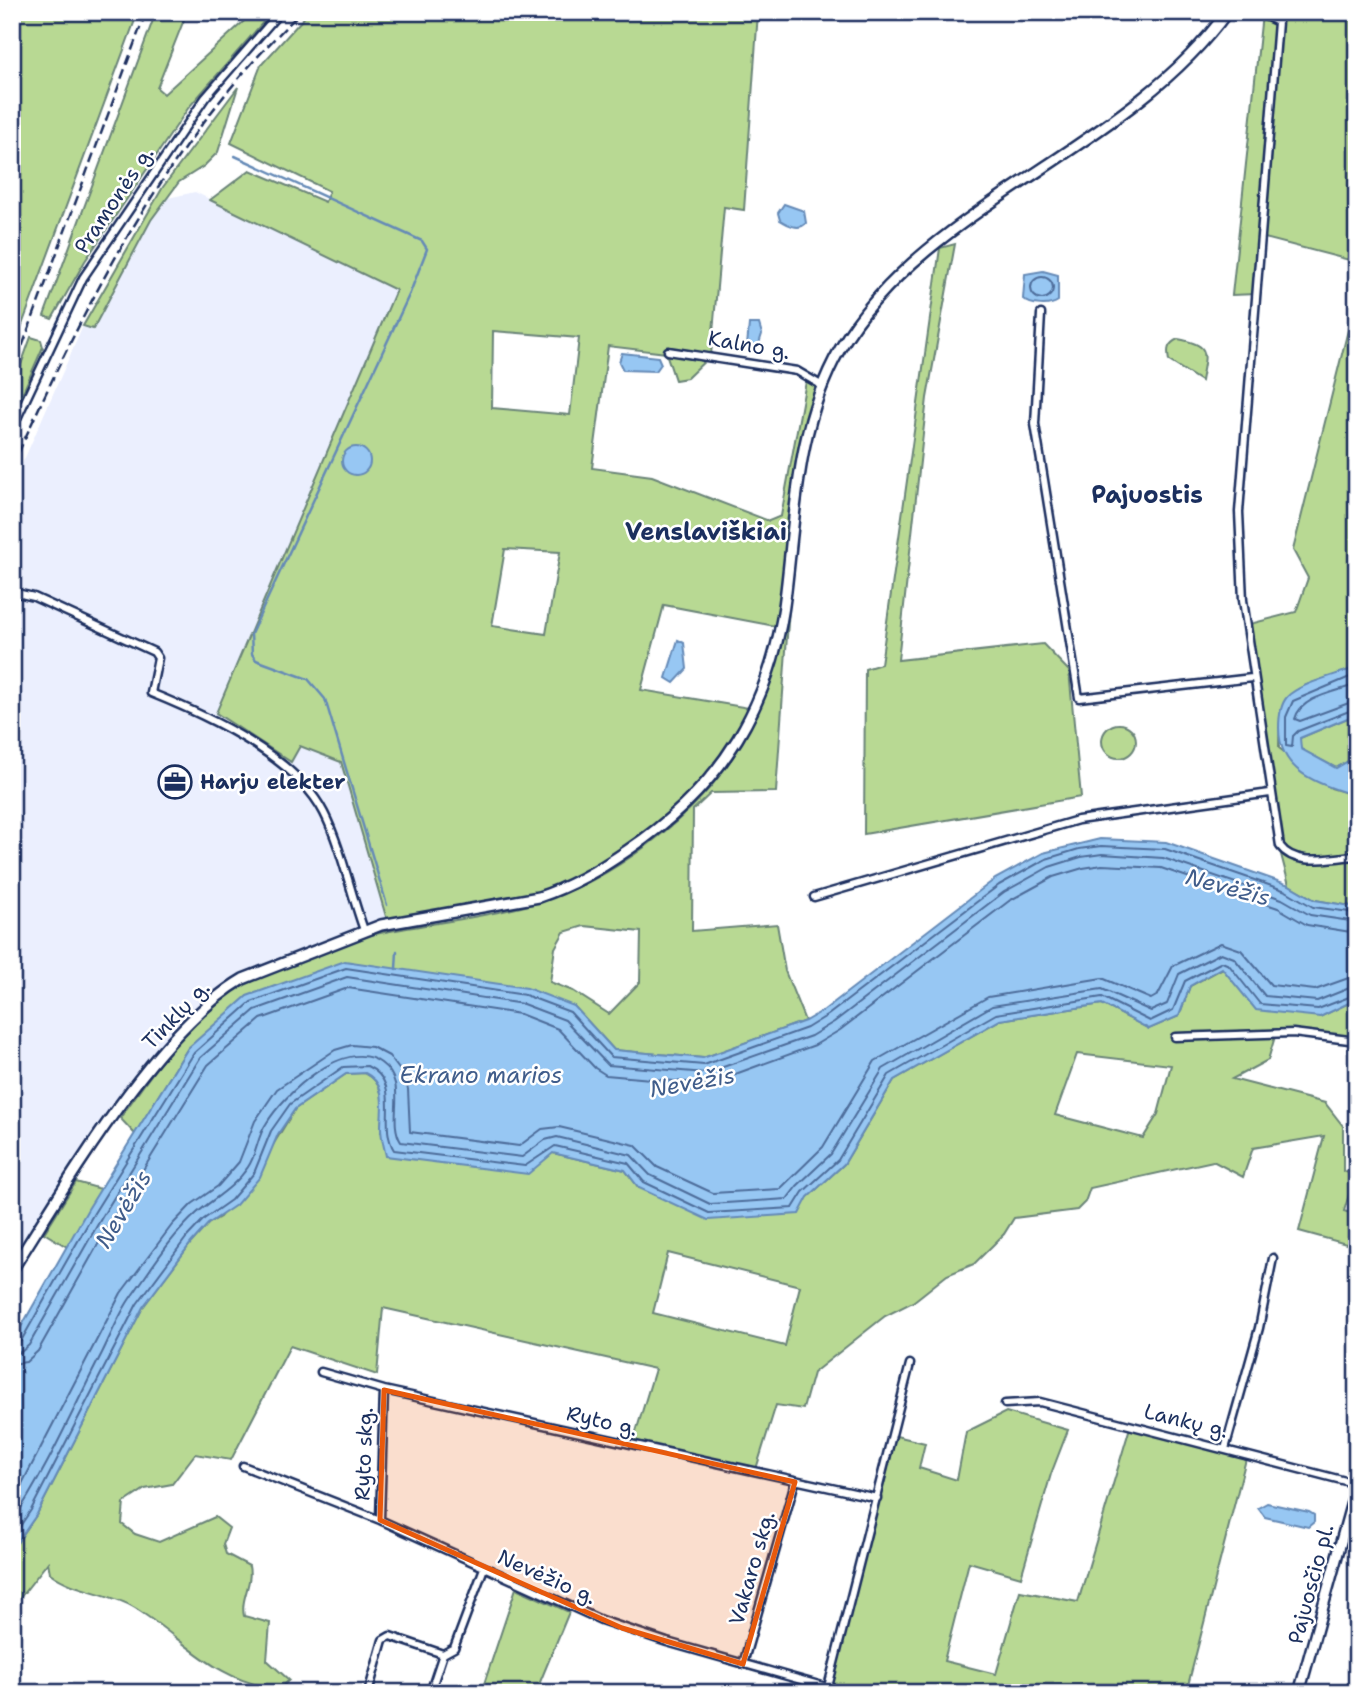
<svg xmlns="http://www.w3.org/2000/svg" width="1369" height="1705" viewBox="0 0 1369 1705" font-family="'Shantell Sans',sans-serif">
<rect width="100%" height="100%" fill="#fff"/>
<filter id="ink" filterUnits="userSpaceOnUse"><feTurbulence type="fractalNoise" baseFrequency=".0143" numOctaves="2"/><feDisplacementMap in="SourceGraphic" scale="14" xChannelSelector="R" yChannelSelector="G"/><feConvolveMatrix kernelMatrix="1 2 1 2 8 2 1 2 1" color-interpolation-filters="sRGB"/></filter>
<g filter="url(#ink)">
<path fill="#ebeffe" d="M195,192L396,290L216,713L291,761L299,745L341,762L387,920L348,932L248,971L213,993L171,1035L114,1110L12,1260V487L83,326L93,328L151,220L168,198Z"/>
<path fill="#b8d993" stroke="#6a8478" stroke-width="2" fill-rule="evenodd" d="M12,12H138L12,352Z
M156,12H187L157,88L164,94L254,12H272L189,107L85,261L52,319L44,316Z
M309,12H758L744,210L724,207L711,355L687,378L675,380L666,353L608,346L592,468L652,476L769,521L781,516L807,376L821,385L809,421L780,627L664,605L641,690L755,709L746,728L668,821L561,890L387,920L341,762L300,746L291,762L216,713L396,290L210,200L250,170L325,202L329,191L231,143L261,65ZM493,331L579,338L570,415L492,408ZM505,549L560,552L546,634L492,626Z
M1258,12H1357V262L1261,237L1256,294L1232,295L1262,14Z
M238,87L218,152L204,166L179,182L151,220L93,329L83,326L163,187Z
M955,244L927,398L898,660L1043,644L1069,671L1081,797L864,834L865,669L881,664L940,248Z
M1357,294V667C1301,691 1279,677 1279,748L1331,788L1357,796V907L1315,900L1289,885L1277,839L1246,625L1296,612L1308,578L1293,550Z
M31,337L41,340L43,347L12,417V390Z
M1178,339C1211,345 1206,352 1201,381L1169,361C1167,350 1167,344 1178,339Z
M789,608L776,792L711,793L693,810L692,931L777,924L785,971L805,1021L703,1058L614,1050L574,1006L188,1048L135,1134L120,1118C152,1074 185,1021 232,992C256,977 284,969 310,958C331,950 353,939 375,934C428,923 484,918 536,903C610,882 696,817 736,752C763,708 778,658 789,608ZM584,926L641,932L640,982L609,1014L573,991L550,982L555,948L564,932Z
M1357,714V756L1336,768L1300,749V738Z
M1102 741a17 17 0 1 1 34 0a17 17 0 1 1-34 0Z
M1223,968L1320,1017L1357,999V1026L1347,1038L1276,1033L1268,1060L1232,1079L1325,1103L1343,1126V1171L1355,1175L1344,1211L1357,1215V1247L1299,1231L1324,1136L1253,1148L1243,1177L1213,1161L1090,1188L1085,1202L1077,1210L1014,1218L1004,1234L974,1264L947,1275L913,1302L885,1316L813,1373L803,1409L776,1405L756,1469L633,1442L655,1369L383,1308L377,1375L290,1346L231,1460L195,1454L172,1484L145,1489L124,1503L122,1524L135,1534L159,1542L215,1517L229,1528L223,1544L226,1554L249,1566C253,1584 240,1598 244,1616L270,1623L267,1660L289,1680L280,1689C215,1682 187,1641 135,1608C110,1592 75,1592 50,1573L48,1562L12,1608V1550L37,1514L143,1307L191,1243L208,1224L220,1217L273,1145L295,1109L346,1074L365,1073C388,1084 382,1110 381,1132L553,1153L625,1170L639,1188L808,1197L844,1164L894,1080L1000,1020L1102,1004L1149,1029L1179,1016L1190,986ZM1077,1054L1171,1065L1158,1114L1143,1138L1055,1115ZM668,1253L800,1286L785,1346L653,1313Z
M76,1182L101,1189L69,1248L44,1233Z
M1006,1412L1068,1430L1051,1474L1021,1577L969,1562L944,1661L996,1674L1020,1591L1078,1602L1131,1424L1246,1459L1186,1693H859L832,1683L896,1436L925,1443L919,1468L957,1480L966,1432Z
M516,1588L569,1612L540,1682L543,1693H481Z"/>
<path fill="#97c7f3" stroke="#658ab7" stroke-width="2" d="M784,204L804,211L806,223C799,231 788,225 780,220L778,213Z
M1043,271L1058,275V301C1050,307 1031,306 1023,299L1025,274Z
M749,324H759L762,334L758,347L747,346Z
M622,353L658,357L661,364L656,371L623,370L619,362Z
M342 461a14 14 0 1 1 28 0a14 14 0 1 1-28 0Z
M678,640L684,643L687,669L674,683L666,678Z
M1357,667V714L1300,738L1301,749L1336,768L1357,756V796C1319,784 1279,773 1279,728C1279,718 1280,705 1287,697C1298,684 1340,674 1357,667Z
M1100,839L1166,842L1289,885L1315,900L1357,907V999L1320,1017L1256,1010L1222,968L1190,986L1179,1016L1149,1029L1102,1004L1000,1020L894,1080L844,1164L808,1197L799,1214L708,1220L639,1188L625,1170L553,1153L528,1174L386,1156C384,1147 381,1137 381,1128C381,1107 388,1084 365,1073L346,1074L295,1109L278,1134L260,1177L236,1205L208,1224L191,1243L143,1307L37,1514L12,1550V1343L88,1209L188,1048L247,996L345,961L527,988L574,1006L614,1050L703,1058L805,1021L824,1010L995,879L1043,853Z
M1267,1503L1309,1512L1314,1515V1522L1308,1527L1265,1517L1258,1508Z"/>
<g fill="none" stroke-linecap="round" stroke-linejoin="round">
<path stroke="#4d6c9a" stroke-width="2" d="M1031 288a11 11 0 1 1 22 0a11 11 0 1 1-22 0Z
M1357,674L1293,701L1286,717V746L1292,747L1293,736L1298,731L1357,708
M1357,684C1337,692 1301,696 1295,719L1300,721L1357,700
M12,1345L21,1341L94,1213L194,1053L251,1002L346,968L525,995L570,1012L611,1057L704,1065L807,1028L828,1015L999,885L1046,859L1079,849L1101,846L1165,849L1286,891L1313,907L1357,913
M12,1354L21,1352L29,1345L102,1217L200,1058L255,1010L347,977L523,1004L565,1020L608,1065L706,1073L811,1036L834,1022L1004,892L1049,867L1081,857L1102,854L1163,858L1282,899L1310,915L1357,922
M12,1364L26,1362L38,1351L110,1223L208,1065L261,1019L348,988L520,1014L558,1029L595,1068L606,1075L708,1084L815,1045L840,1030L1009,901L1053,877L1083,868L1102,865L1161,868L1278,908L1307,925L1357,933
M12,1503L121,1293L172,1225L192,1204L218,1186L239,1162L255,1121L277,1089L335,1050L352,1045L372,1047L389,1056L402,1073L408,1089L410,1132L519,1146L542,1129L559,1127L635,1145L657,1167L713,1193L780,1189L823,1147L875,1061L988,997L1102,978L1151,999L1158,995L1173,966L1221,943L1241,950L1271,985L1315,990L1357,975
M12,1522C47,1470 73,1409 102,1353C111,1335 119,1314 131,1297C151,1269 171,1236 197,1213C214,1198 234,1188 248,1167C257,1154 257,1137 266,1124C284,1094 345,1036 381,1063C410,1084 386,1118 401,1142L522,1157L545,1140L557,1137L631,1155L650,1175L710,1204L787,1199L797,1186L831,1154L883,1069L992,1006L1102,989L1151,1011L1167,1004L1179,974L1221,953L1234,958L1265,996L1317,1001L1357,985
M12,1538L31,1510L137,1304L186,1238L204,1219L231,1200L254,1173L271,1131L290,1104L343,1067L367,1066C404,1083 377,1122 394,1150L525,1166L555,1146L628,1163L644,1182L709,1213L793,1208L803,1192L838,1160L889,1075L996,1014L1102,997L1150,1021L1173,1010L1185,981L1222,962L1229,965L1260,1004L1318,1009L1357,994"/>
<path stroke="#658ab7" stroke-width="2.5" d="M235,156L422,241L427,249L410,293L251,634L252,654L256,660L308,679L325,699L387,905
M396,969L397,951"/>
<defs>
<path id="street" d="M1257,12L1278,22L1239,512L1243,600L1280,846C1296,868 1332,857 1357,856
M1041,314L1035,424L1079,698L1252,678
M668,351L797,371L821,385
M12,429L83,278L205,98L280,12
M12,592L34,597L154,652L158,658L151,693C208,716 295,756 324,813C341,846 351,895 364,930
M814,897L1078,820L1270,793
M1175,1037L1293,1033L1357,1041
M321,1372L384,1390L877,1498
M1005,1404L1040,1402L1357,1484
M1225,1449L1259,1328L1273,1258
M243,1466L380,1520L601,1620L667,1642L847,1693
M380,1520L384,1390
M743,1664L795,1482
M828,1687L910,1364
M368,1693L383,1640L390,1636L443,1654L454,1648L484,1568
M430,1693L443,1654"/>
<path id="secondary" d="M12,1270C68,1182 155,1031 243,979L381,925L539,897C572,886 599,870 628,850C722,787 773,704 786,591C796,508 797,424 840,349C924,204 1126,152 1227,12
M1299,1693L1357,1484"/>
</defs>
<use href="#street" stroke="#1b2f5e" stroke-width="11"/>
<use href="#secondary" stroke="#1b2f5e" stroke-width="14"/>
<use href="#street" stroke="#fff" stroke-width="6"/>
<use href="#secondary" stroke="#fff" stroke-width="9"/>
<path stroke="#1b2f5e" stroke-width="2.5" stroke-dasharray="10 5" stroke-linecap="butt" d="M12,374L146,12
M12,467C87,300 166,142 301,12"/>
</g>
</g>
<path fill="#e8590c" fill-opacity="0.2" stroke="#e8590c" stroke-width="5" stroke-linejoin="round" d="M384,1390L795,1482L743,1664L622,1628L380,1520Z"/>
<defs>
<symbol id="office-ring" viewBox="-11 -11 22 22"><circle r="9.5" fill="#fff" stroke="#1b2f5e" stroke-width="1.5"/><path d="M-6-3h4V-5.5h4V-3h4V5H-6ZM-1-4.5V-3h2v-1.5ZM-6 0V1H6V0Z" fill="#1b2f5e"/></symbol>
</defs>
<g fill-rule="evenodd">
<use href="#office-ring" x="156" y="763" width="38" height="38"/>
</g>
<g text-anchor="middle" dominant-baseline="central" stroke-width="5" stroke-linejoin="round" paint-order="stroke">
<g font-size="21" fill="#1b2f5e" stroke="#fff">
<text transform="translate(114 200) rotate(-56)">Pramonės g.</text>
<text transform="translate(749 345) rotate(10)">Kalno g.</text>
<text transform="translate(176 1015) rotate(-46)">Tinklų g.</text>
<text transform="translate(602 1421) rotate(13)">Ryto g.</text>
<text transform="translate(1186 1421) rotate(14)">Lankų g.</text>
<text transform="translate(364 1454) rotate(-88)">Ryto skg.</text>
<text transform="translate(752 1568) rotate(-74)">Vakaro skg.</text>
<text transform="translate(547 1577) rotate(24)">Nevėžio g.</text>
<text transform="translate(1311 1584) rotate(-75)">Pajuosčio pl.</text>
</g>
<g font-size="21" font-weight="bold" fill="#1b2f5e" stroke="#fff" text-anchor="start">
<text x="200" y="782">Harju elekter</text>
</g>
<g font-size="23" font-style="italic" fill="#405d8b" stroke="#fff">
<text transform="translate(1228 887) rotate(15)">Nevėžis</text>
<text x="481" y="1075">Ekrano marios</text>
<text transform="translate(692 1082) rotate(-10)">Nevėžis</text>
<text transform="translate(123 1209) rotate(-59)">Nevėžis</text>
</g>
<g font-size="24" font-weight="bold" fill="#1b2f5e" stroke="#fff">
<text x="1147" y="495">Pajuostis</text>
<text x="706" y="532">Venslaviškiai</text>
</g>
</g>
<rect width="1369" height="1705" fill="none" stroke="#fff" stroke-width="42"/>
<rect x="21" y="21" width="1327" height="1663" fill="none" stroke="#1b2f5e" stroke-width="2.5" filter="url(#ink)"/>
</svg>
